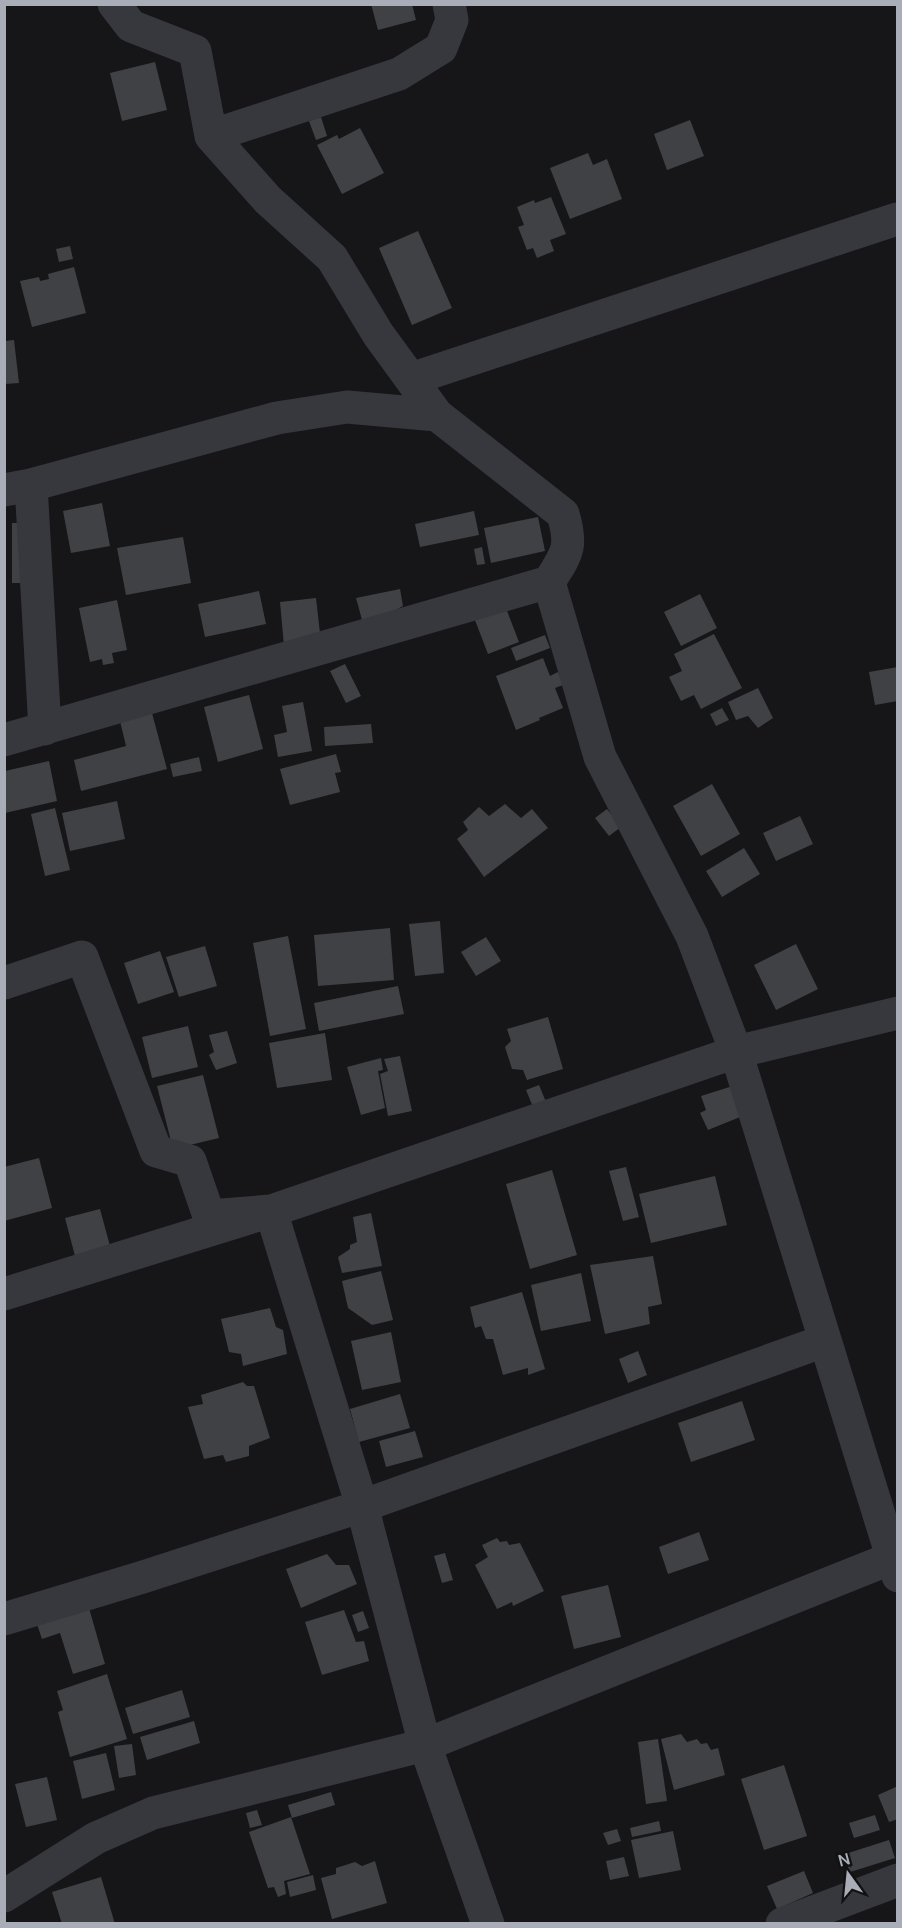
<svg xmlns="http://www.w3.org/2000/svg" width="902" height="1928" viewBox="0 0 902 1928" font-family="Manrope,sans-serif">
<rect width="100%" height="100%" fill="#161618"/>
<path fill="#404145" d="M371,4H412L416,20L378,30Z
M155,62L167,110L122,121L110,73Z
M321,117L327,136L316,140L309,121Z
M690,120L704,156L667,170L654,134Z
M360,128L384,173L342,194L317,145L337,135L339,139Z
M588,153L593,165L607,159L622,199L570,219L550,168Z
M551,197L566,234L550,240L554,251L537,258L533,248L527,250L518,227L524,225L517,207L534,200L535,203Z
M418,231L452,308L412,325L379,248Z
M70,246L73,259L59,262L56,249Z
M74,267L86,313L32,327L20,281L39,277L40,281L49,279L48,274Z
M14,340L19,383L5,384V341Z
M102,503L110,546L71,553L63,511Z
M474,511L479,535L420,547L415,524Z
M538,517L545,551L491,563L484,528Z
M12,523H24L25,583H12Z
M183,537L191,583L126,595L117,548Z
M482,547L485,564L477,565L474,549Z
M400,589L403,606L364,627L356,598Z
M259,591L266,624L205,637L198,604Z
M700,594L717,628L681,646L664,612Z
M316,598L321,642L284,646L280,602Z
M117,600L127,650L112,653L114,663L103,665L102,659L90,662L79,608Z
M504,603L519,642L488,654L473,615Z
M714,634L742,688L701,709L694,695L681,701L669,677L682,671L674,654Z
M545,635L550,648L516,661L511,648Z
M543,658L550,676L558,672L563,685L555,688L563,708L539,718L540,720L516,730L496,676Z
M345,664L361,696L346,703L330,671Z
M898,667V701L875,705L869,672Z
M758,688L773,718L758,728L748,716L736,720L728,702Z
M249,695L263,749L218,762L204,707Z
M303,702L312,751L278,757L274,735L287,732L282,706Z
M722,708L729,720L716,726L710,714Z
M152,713L167,769L81,791L74,760L126,746L120,721Z
M371,724L373,743L325,746L324,727Z
M336,754L341,772L335,773L340,792L290,805L280,769Z
M199,757L202,771L173,777L170,764Z
M49,761L57,801L5,813V771Z
M712,784L740,834L701,856L673,806Z
M117,801L125,839L70,851L62,813Z
M505,804L521,818L532,809L548,828L484,877L457,839L468,830L463,822L479,807L489,816Z
M55,808L70,870L45,876L31,814Z
M607,809L621,827L609,836L595,818Z
M800,816L813,844L776,861L763,833Z
M744,848L760,874L722,897L706,871Z
M440,921L444,973L415,976L409,924Z
M390,928L394,980L318,986L314,935Z
M288,936L306,1029L270,1036L253,943Z
M486,937L501,961L476,976L461,952Z
M796,944L818,989L776,1010L754,965Z
M205,946L217,986L179,997L166,957Z
M160,951L174,992L138,1004L124,963Z
M398,986L404,1014L319,1031L314,1003Z
M548,1017L563,1069L527,1080L523,1070L512,1069L505,1047L511,1041L507,1029Z
M188,1026L198,1067L152,1078L142,1037Z
M227,1031L237,1063L216,1070L209,1055L214,1052L209,1035Z
M325,1033L332,1080L277,1088L269,1043Z
M400,1056L412,1111L388,1116L380,1074L388,1071L384,1059Z
M381,1058L383,1070L378,1071L385,1108L361,1115L347,1067Z
M203,1075L219,1138L173,1149L157,1086Z
M539,1085L546,1102L533,1107L526,1090Z
M736,1085L745,1115L708,1130L700,1113L706,1110L701,1096Z
M39,1158L52,1208L4,1221V1167Z
M626,1167L639,1217L623,1221L609,1171Z
M552,1170L577,1255L530,1269L506,1184Z
M715,1176L727,1225L651,1243L639,1194Z
M100,1209L110,1246L75,1256L65,1218Z
M371,1213L382,1266L342,1273L338,1257L350,1249V1245L357,1242L353,1217Z
M653,1256L662,1304L648,1307L650,1324L605,1334L590,1265Z
M381,1271L393,1320L372,1325L348,1308L342,1281Z
M581,1273L591,1321L541,1331L531,1285Z
M522,1292L545,1369L528,1375V1368L503,1375L493,1339H486L481,1326L475,1328L470,1307Z
M270,1308L276,1327L283,1330L287,1354L243,1366L241,1354L229,1352L221,1319Z
M391,1332L401,1382L362,1390L351,1341Z
M638,1351L647,1375L628,1383L619,1359Z
M243,1382L247,1386H254L270,1438L249,1446V1456L226,1462L223,1455L204,1459L188,1407L203,1404L201,1395Z
M400,1394L410,1428L359,1442L350,1409Z
M742,1401L755,1440L691,1462L678,1423Z
M415,1431L423,1457L386,1467L379,1441Z
M699,1532L709,1560L668,1574L659,1547Z
M497,1538L500,1542L507,1541L509,1545L520,1543L544,1591L513,1606L512,1602L497,1609L475,1565L488,1557L482,1545Z
M445,1553L453,1580L442,1583L434,1556Z
M327,1554L336,1565H349L357,1584L301,1608L286,1569Z
M608,1585L621,1637L574,1649L561,1596Z
M89,1608L105,1664L73,1674L60,1633L42,1639L37,1624Z
M344,1610L356,1642L364,1641L369,1661L322,1675L305,1622Z
M363,1611L369,1628L358,1632L352,1615Z
M107,1674L127,1739L70,1757L58,1712L63,1710L57,1691Z
M182,1690L190,1717L133,1734L125,1708Z
M194,1721L200,1743L147,1760L140,1737Z
M681,1734L687,1742L697,1739L701,1744L707,1743L711,1750L718,1748L725,1775L674,1790L661,1739Z
M658,1739L667,1801L646,1804L638,1742Z
M132,1744L136,1775L119,1778L114,1746Z
M106,1753L115,1790L82,1799L73,1761Z
M784,1765L807,1836L764,1850L741,1779Z
M47,1777L57,1820L26,1827L15,1784Z
M898,1786V1819L889,1822L878,1795Z
M331,1792L335,1805L292,1818L288,1805Z
M257,1810L262,1825L250,1828L246,1813Z
M875,1815L880,1830L854,1838L849,1823Z
M291,1817L310,1874L284,1881L286,1894L278,1897L274,1887L268,1888L249,1832Z
M659,1821L661,1831L632,1837L630,1828Z
M617,1829L621,1841L608,1845L603,1833Z
M673,1831L681,1870L639,1878L631,1840Z
M889,1840L895,1858L847,1873L842,1855Z
M624,1857L629,1876L610,1880L606,1861Z
M375,1861L387,1903L332,1919L321,1878L336,1874V1868L355,1862L362,1866Z
M804,1871L813,1893L777,1909L767,1886Z
M313,1875L316,1890L290,1897L287,1882Z
M101,1877L115,1924H62L52,1892Z"/>
<g fill="none" stroke-linecap="round" stroke-linejoin="round">
<path stroke="#37383d" stroke-width="33" d="M114,4L131,26L195,51L211,136L268,200L332,258L378,334L437,415L563,514C573,548 567,553 549,582L600,757L692,936L736,1052L898,1576
M211,136L399,74L441,48L452,20L449,4
M411,379L897,219
M31,485L45,729
M4,490L31,485L277,418L347,407L437,415
M4,740L549,582
M4,983L82,957L156,1151L190,1161L209,1216L271,1211L362,1506L425,1745L488,1924
M4,1294L271,1211L736,1052L898,1013
M4,1619L143,1577L362,1506L824,1341
M4,1896L96,1838L153,1813L425,1745L892,1558
M782,1924L898,1880"/>
</g>
<rect width="902" height="1928" fill="none" stroke="#a8adb8" stroke-width="12"/>
<g transform="translate(848 1874) rotate(345)" stroke="#111113" stroke-width="4.5" paint-order="stroke">
<path d="M0-4.5L10 22L0 15L-10 22Z" fill="#a8adb8"/>
<text y="-9" font-size="16" font-weight="bold" text-anchor="middle" fill="#a8adb8">N</text>
</g>
</svg>
